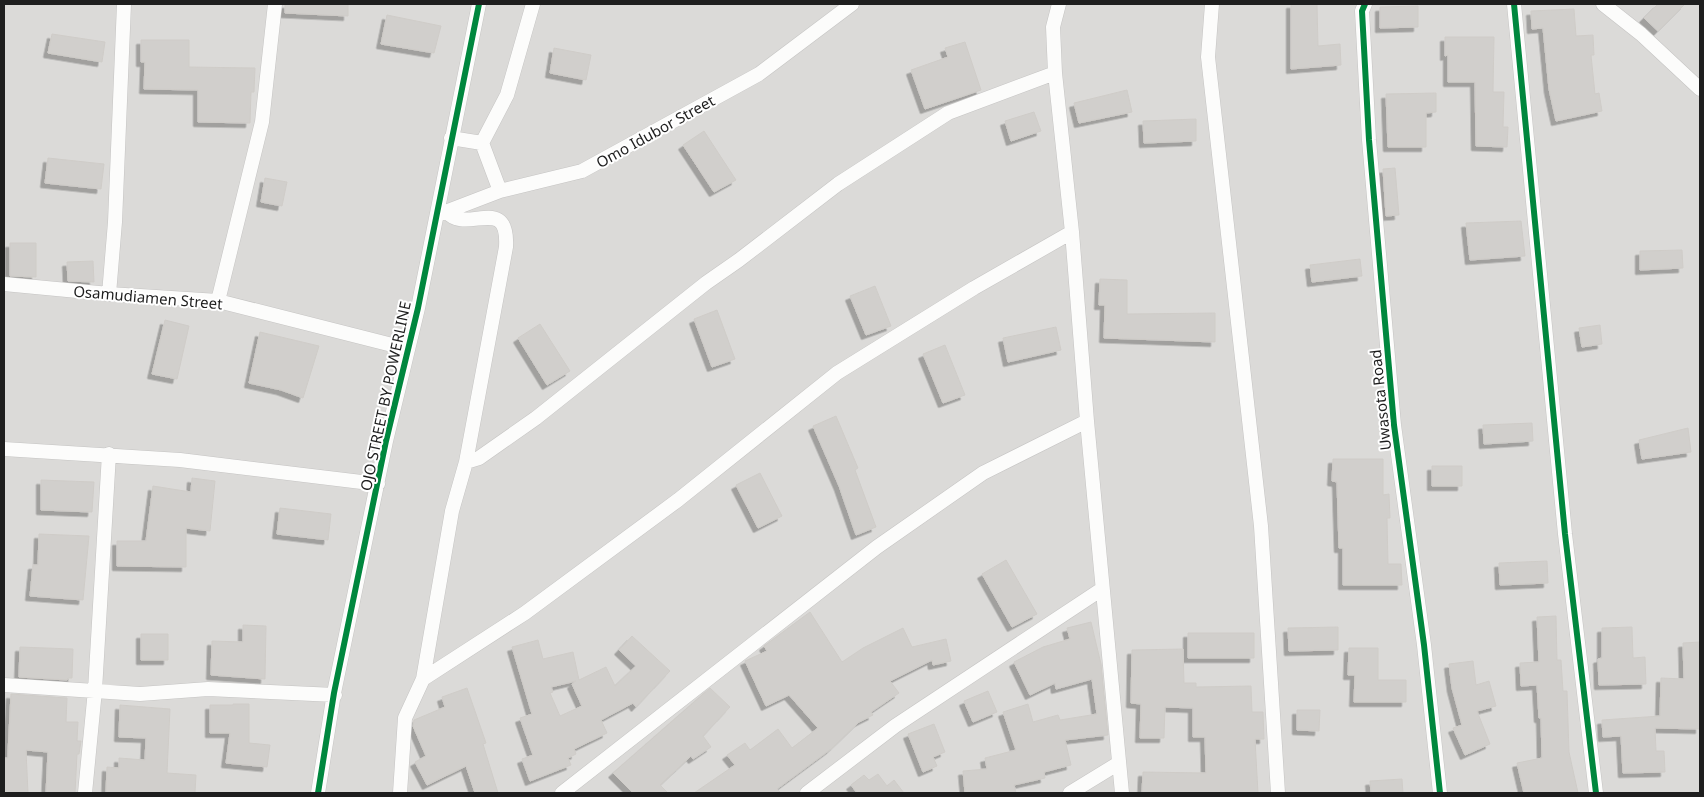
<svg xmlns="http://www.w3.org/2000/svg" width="1704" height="797" viewBox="0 0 1704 797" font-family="'Noto Sans',sans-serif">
<defs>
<filter id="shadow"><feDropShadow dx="-4.5" dy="4.5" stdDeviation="0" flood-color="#0004"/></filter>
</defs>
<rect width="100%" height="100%" fill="#ecebe7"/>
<path fill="#dbdad8" d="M4,4H1700V793H4Z"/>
<path fill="#d1cfcc" stroke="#cfccc8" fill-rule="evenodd" filter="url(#shadow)" d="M285,4H348V16L285,13Z
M1291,4H1317L1318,46L1340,44L1341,65L1291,69Z
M1658,4H1685L1658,31L1644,18Z
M1418,6V27L1380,28V7Z
M1574,9L1576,36L1593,35L1594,55H1591L1595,94L1599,93L1602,111L1556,121L1549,89L1543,28L1532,29L1531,11Z
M387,15L441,26L434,53L381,44Z
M52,34L105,42L102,62L48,53Z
M1445,37H1494L1493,92H1504L1503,127H1508L1507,147L1476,146L1475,82H1448V55L1445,56Z
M141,40H189V67L255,68L254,92H251L250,123L198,122V90L144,89L145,62H141Z
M965,42L981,90L925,109L911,70L948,57L945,48Z
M554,48L591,55L586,80L550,73Z
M1127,90L1132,112L1079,123L1074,103Z
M1436,93V112L1426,113V147H1388L1386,94Z
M1034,112L1041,131L1011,141L1005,121Z
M1196,119V141L1144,143L1143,121Z
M704,131L736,180L714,192L683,145Z
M48,158L104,164L101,189L45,183Z
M1395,168L1399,215L1386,216L1383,169Z
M265,178L287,182L282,206L261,202Z
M1521,221L1525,256L1470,260L1466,223Z
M10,243H36V277L10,276Z
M1682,250L1683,268L1640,270V251Z
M1360,259L1362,276L1312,282L1310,265Z
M93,261L94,282L68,281L67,262Z
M1100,279L1127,280V314L1215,313V342L1104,338L1105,305H1099Z
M875,286L891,326L866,335L850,296Z
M717,310L735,359L712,367L694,319Z
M165,320L189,326L177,379L152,374Z
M540,324L570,371L547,385L518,338Z
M1600,325L1602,344L1582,347L1579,328Z
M1056,327L1061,350L1008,362L1003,338Z
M260,332L319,346L303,398L281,390L249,383Z
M945,345L965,395L943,403L923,354Z
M836,416L858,468L855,470L876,527L856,535L839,486L813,426Z
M1532,423L1533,441L1484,444L1483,425Z
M1688,428L1691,452L1642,459L1639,440Z
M1333,459H1383V495L1389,494L1390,518H1387L1388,564H1401L1402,585H1343V548H1339L1337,482L1332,481Z
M1432,466H1462V486H1432Z
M760,473L782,516L758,528L736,485Z
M192,478L215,481L210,531L186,528V567L117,566V541H146L153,486L191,492Z
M41,480L94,482L92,512L41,510Z
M280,508L331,514L328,540L277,534Z
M39,534L89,536L83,600L30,596L33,565H38Z
M1006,560L1037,614L1012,627L982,574Z
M1547,561L1548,583L1500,585L1499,563Z
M810,612L842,662L863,648L903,628L912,647L946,639L951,661L933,665L932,660L890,681L899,693L871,712L873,715L859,722L831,749L777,789L781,793H694L735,765L727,755L745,743L750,750L778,729L792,748L818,728L789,695L766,706L745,661L767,651L764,646Z
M1556,616L1557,660H1561L1563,691H1567L1569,752L1578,793H1524L1517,763L1542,758L1541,718H1539L1537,685L1521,686L1520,663L1539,662L1537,617Z
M1091,622L1101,664L1108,735L1065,740L1071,765L1044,772L1045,778L1014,785L1016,793H965L963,771L987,769L985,758L1016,750L1003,712L1028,704L1033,722L1058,715L1060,720L1097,714L1092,679L1056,689L1055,683L1030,695L1014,662L1043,647L1070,639L1067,628Z
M243,625L266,626L265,679L211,675L212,641L243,642Z
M1338,627V650L1289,651L1288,628Z
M1632,627L1633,658L1645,657L1646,684L1599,685L1598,659L1602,658V628Z
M1188,633H1254V658H1188Z
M141,634H168V660H141Z
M632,636L670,671L636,707L633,703L601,720L607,733L574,749L576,754L568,758L571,765L530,781L522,759L533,755L520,718L532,714L512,647L538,640L543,659L573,652L579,680L606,667L615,686L636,666L619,650ZM576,681L572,684L582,706L560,716L550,693L553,692L551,687Z
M1700,642V729L1655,728L1656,751H1664L1665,772L1623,773L1621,736L1603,737L1602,720L1660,716L1661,678L1684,679L1683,643Z
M20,647L73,649L72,678H68L67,680L19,677Z
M1349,648H1378V680H1406V702H1354L1355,675H1348Z
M1183,649L1184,683H1196V687L1251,686L1252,712H1263L1264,739H1255L1258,793H1142L1143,772L1206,773L1205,737H1193V708L1165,707L1164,738H1140L1141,704L1131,703L1132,650Z
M1473,661L1476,685L1489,681L1496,706L1477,711L1490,744L1465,755L1453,728L1462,725L1452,688L1449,664Z
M467,688L486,743L483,744L498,793H475L466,766L427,785L415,762L426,756L413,726L414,720L445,707L442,697Z
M710,688L730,707L703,736L711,747L693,759L691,756L660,785L668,793H633L613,773Z
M988,691L997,712L973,722L964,701Z
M11,694L67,698L66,722H78L77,741H81L79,754H77L75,793H46L48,752L26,750L28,793H4V758H8V753Z
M233,704H249V743L270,745L267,767L226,763L230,733H210V705H233Z
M120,705L170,709L167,773L196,775L195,793H106L107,767L119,768V758L145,760L146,738L119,737Z
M1297,710H1320L1319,731L1297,730Z
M934,724L945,752L933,757L937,766L923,772L908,734Z
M878,774L887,786L894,780L904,793H857L851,785L864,775L869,780Z
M1402,779L1403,793H1371L1370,781Z"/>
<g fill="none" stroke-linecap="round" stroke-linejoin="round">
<defs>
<path id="minor" d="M1059,4L1053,27L1055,73L1072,232L1087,421L1122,793
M1212,4L1208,57L1261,526L1278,793
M1365,4L1362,11L1369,140L1394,425L1424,645L1440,793
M1514,4L1565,534L1596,793
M1603,4L1641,34L1700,89
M451,138L482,143
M500,191L482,143L507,95L533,4
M440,214L500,191L582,171L759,74L852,4
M4,284L109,294L218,301L408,349
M109,294L115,222L124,4
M218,301L262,122L275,4
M4,449L180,460L378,484
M466,462L479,458L536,418L706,283L739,260L838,184L948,113L1055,73
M423,679L525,613L678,500L837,373L974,288L1072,232
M4,685L140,694L208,689L335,695
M85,793L95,690L109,454
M318,793L334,693L386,441L418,308L479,4
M400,793L405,718L423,679L452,511L466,462L506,247C509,193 466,235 447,212
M562,793L877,547L983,473L1087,421
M807,793L895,726L1102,589
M1070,793L1119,763"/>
</defs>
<use href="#minor" stroke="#c5c4c3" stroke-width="15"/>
<use href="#minor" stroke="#fcfcfb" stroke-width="14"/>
<defs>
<path id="cycleway" d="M1365,4L1362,11L1369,140L1394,425L1424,645L1440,793
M1514,4L1565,534L1596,793
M318,793L334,693L386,441L418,308L479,4"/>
</defs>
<use href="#cycleway" stroke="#fff" stroke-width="9"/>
<use href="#cycleway" stroke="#00873e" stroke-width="6"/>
</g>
<g text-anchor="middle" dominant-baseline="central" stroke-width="4" stroke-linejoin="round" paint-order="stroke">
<g font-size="15" fill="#1e1e1e" stroke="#fff">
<text transform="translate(655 131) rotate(-29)">Omo Idubor Street</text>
<text transform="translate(148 297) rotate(5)">Osamudiamen Street</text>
<text transform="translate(385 396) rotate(-78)">OJO STREET BY POWERLINE</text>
<text transform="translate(1380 400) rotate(-96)">Uwasota Road</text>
</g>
</g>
<rect width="1704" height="797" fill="none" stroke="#1e1e1e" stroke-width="10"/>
</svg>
